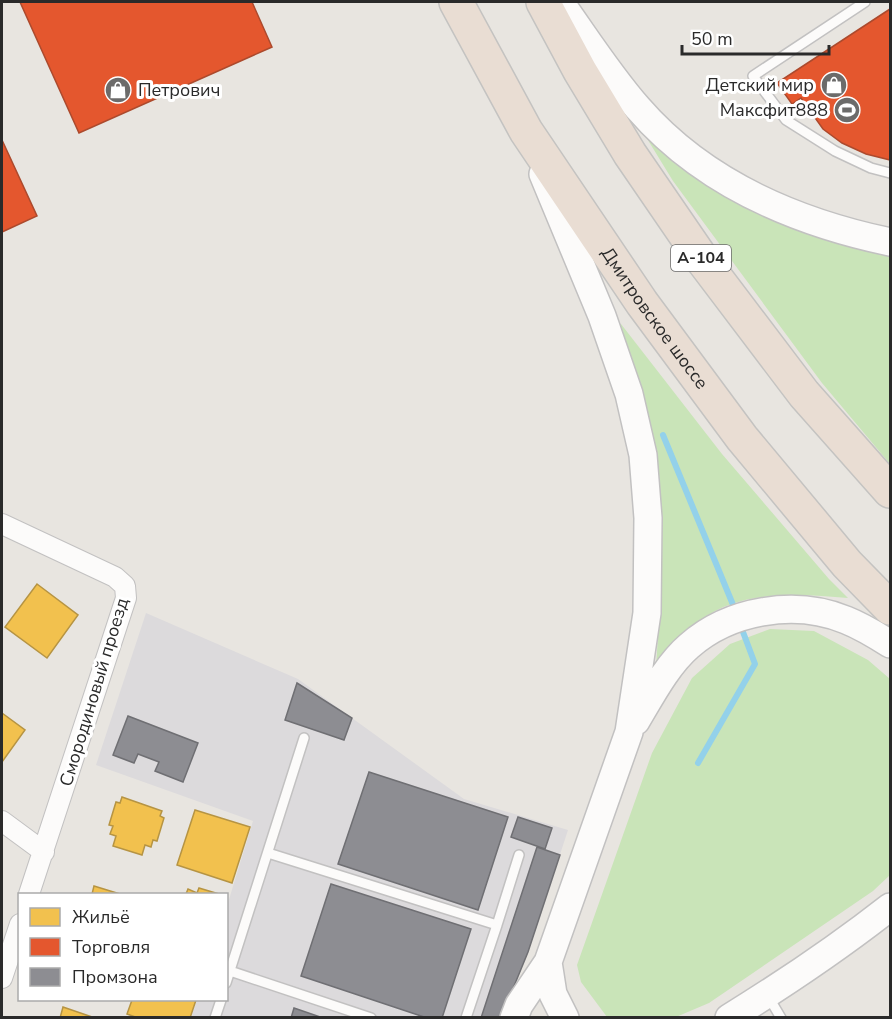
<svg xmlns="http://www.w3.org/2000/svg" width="892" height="1019" viewBox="0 0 892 1019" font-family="'Nunito Sans',sans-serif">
<rect width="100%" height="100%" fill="#e8e5e0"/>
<path fill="#dcdadc" d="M146,613L298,679L464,799L568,830L528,952L501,1017H191L197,1000H226L227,906L253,821L96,765Z"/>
<path fill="#c9e4b8" d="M643,132L890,251V464L822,383L673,181Z
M621,324L722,454L829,579L848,598C801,594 741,589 701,620C684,633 670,651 656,667L662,573L661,520L617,325Z
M770,629L814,631L868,660L890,679V875L873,891L709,1003L676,1017H607L581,982L577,965L652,753L692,678L730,644Z"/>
<path fill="#f2c14e" stroke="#b69443" stroke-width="1.5" d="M37,584L78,615L47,658L5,627Z
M2,713L25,730L2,762Z
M122,797L162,811L160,816L164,818L157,841L153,840L151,847L145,845L142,855L113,846L116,836L110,834L113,826L109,825L116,802L120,803Z
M195,810L250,827L232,883L177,865Z
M94,886L120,894H92Z
M199,888L219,894H186L188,889L197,893Z
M132,1000H196L190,1018H138L127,1014Z
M63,1007L95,1018H60Z"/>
<path fill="#e4572e" stroke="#ac4a2d" stroke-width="1.5" d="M20,2H252L272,47L79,133Z
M890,9V160L866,154L842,143L823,129L801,98L792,104L777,83Z
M2,140L37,216L2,232Z"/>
<path fill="#8d8d92" stroke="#6f6f73" stroke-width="1.5" d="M297,683L352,718L344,740L285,720Z
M128,716L198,743L183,782L155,771L159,762L138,754L134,763L113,755Z
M369,772L508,817L478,910L338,864Z
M518,817L552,828L545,849L511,837Z
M537,847L560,855L528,952L501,1018H481Z
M331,884L471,929L442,1018H427L301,976Z
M294,1008L323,1018H291Z"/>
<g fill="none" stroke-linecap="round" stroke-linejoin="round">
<path stroke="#93d1ea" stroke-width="6" d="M663,435L736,612
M698,763L755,664L740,624"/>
<defs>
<path id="lane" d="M865,2L753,76L786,120L835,151L871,168L890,173
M268,853L497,925L519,855
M230,971L371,1018
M226,983L304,738
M768,996L781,1018
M215,1018L221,1000
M466,1018L497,925"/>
<path id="street" d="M2,524L115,577L125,586L126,598L29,894
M2,821L44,852
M2,978L20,924"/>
<path id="secondary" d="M560,2C585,37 609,75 638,108C703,183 795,222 890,242
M543,174L602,316L629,394L643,455L648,518L647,613L629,732L548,962L553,994L565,1018
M636,721C651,696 667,665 689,646C730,610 795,599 846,620C861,626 876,635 890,644
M514,1018L519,1005L548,962
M729,1018C784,984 839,947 890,907"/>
<g id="highway">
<path id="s1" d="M456,2L526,131L642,303L742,438L847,564L890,608"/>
<path d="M543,2L580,71L630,154L704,262L804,394L890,491"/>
</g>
</defs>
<use href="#lane" stroke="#c2c1c1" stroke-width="12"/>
<use href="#street" stroke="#c2c1c1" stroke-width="22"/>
<use href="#secondary" stroke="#c2c1c1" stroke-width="30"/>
<use href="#highway" stroke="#c4c3c1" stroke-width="36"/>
<use href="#lane" stroke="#fcfbfa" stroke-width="9"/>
<use href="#street" stroke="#fcfbfa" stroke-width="20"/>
<use href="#secondary" stroke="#fcfbfa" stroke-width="27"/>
<use href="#highway" stroke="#e9ddd3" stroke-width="33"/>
</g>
<defs>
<symbol id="shop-disc" viewBox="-11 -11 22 22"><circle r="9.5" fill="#6c6b6a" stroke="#fff"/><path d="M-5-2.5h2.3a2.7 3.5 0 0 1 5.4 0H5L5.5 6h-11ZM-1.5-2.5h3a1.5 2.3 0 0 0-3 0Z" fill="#fff"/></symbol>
<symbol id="stadium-disc" viewBox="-11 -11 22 22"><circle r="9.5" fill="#6c6b6a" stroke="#fff"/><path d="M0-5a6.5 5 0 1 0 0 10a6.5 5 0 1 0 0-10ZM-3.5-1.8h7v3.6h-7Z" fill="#fff"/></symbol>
</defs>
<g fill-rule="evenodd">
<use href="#shop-disc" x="819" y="70" width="30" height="30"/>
<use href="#shop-disc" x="103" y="75" width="30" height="30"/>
<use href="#stadium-disc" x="832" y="95" width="30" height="30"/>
</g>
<g text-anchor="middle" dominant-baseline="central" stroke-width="6" stroke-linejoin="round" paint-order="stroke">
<rect fill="#fff" stroke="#6a6a6a" stroke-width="1.5" x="671" y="245" width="60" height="26" rx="4.5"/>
<g font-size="16" font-weight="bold" fill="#2a2a2a">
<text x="701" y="258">А-104</text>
</g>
<g font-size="18" fill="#2a2a2a" stroke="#fff" text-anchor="end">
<text x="814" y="85">Детский мир</text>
<text x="138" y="90" text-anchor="start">Петрович</text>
<text x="828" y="110">Максфит888</text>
</g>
<g font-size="18" fill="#2a2a2a" stroke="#fff">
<text stroke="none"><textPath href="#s1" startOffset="374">Дмитровское шоссе</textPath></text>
<text transform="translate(94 692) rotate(-73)">Смородиновый проезд</text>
</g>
</g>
<rect width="892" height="1019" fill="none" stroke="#2a2a2a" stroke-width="6"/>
<rect x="18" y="893" width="210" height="108" fill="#ffffff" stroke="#aaaaaa" stroke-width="1.5"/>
<rect x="30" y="908" width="30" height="18" fill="#f2c14e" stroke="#aaaaaa" stroke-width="1.5"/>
<text x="72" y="923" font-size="18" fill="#2a2a2a">Жильё</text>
<rect x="30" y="938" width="30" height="18" fill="#e4572e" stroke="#aaaaaa" stroke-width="1.5"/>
<text x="72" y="953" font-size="18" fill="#2a2a2a">Торговля</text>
<rect x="30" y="968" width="30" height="18" fill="#8d8d92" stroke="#aaaaaa" stroke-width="1.5"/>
<text x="72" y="983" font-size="18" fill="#2a2a2a">Промзона</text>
<path d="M682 45v9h147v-9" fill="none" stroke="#2a2a2a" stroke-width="3"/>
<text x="691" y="45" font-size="18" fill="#2a2a2a" stroke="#ffffff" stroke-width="4.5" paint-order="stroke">50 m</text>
</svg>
